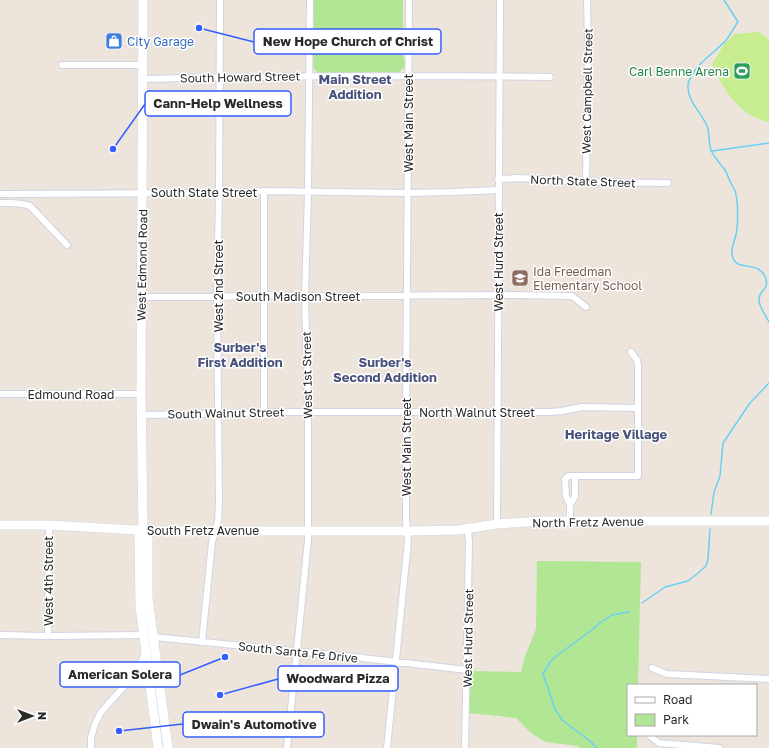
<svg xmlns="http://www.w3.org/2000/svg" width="769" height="748" viewBox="0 0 769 748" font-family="'Golos Text',sans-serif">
<rect width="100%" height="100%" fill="#ede5db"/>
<path fill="#b1e695" d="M314,0H403V56L405,61L404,68L399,72H396L320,73C316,71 314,70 313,66Z
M537,561L641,562L638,685H628V735H637V748H579L578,746L545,742L531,733L516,718L469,713V671L521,672L525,656L536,629Z"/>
<path fill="#c7ed90" d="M759,32L769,39V123C762,120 755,118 749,114C731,103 720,82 712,64L725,43L735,34Z"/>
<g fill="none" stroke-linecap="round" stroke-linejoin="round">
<path stroke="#69d0f3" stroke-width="1.5" d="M724,0L738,22C734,27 731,34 726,40C715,53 699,61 691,77C690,79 688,82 688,85C687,101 701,112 707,126C710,133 708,142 711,150C713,155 717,160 721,165C722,167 725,169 726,172C728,175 728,178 730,181C731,184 734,188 735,191C738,199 738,219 737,228C737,238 728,250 734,260C739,271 760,260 766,279C769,291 758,290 759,300C759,307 766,316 769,322
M712,151L769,143
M711,514L714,492L720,476L723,443L750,403L769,383
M642,603L665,587L688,581L697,574L706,566L708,559L710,529
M597,748L590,741L563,721L555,709L543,674L550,662L559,654L589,632L600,623L612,615L629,612"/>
<defs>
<path id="street" d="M62,65H143
M143,79C279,76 414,75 550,77
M498,179L520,178L586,182L668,183
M586,182L588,41L587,0
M0,194L219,193L264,191L407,193L453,192L498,190
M0,203C10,203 20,202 30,206L67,245
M142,297H217L263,295L305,296L516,295L572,296L586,307
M0,394H141
M264,412V191
M142,415L218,414L264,412H549L562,411L582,407L638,408V366L637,360L631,352
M570,505L575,496V476
M570,521V505L566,496L565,480L567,477L569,476H638V408
M497,524L500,0
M0,635L48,636L143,635
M48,636L49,525
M154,637L345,656L467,670
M202,642L212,542L218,521L219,503L217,297L219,193L220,0
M652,668L667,674L769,679
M127,685C137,680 143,681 150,689
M650,736L659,743L719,748
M91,748V738L95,724L101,712L137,672L141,664L144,655
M287,748L308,540V412L305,296L308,192L310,0
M387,748L408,541L406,520V412L409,0
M465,748L469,543L468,529"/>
<path id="secondary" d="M143,0L141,394L143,530L139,536L140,606L158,748
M0,525H49L153,531H407L458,530L497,524L542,521H769
M143,530L148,537V598L168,748"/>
</defs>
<use href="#street" stroke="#d0d4e3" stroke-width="8"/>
<use href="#secondary" stroke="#d0d4e3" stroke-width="10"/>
<use href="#street" stroke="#fff" stroke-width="6"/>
<use href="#secondary" stroke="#fff" stroke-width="9"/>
</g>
<defs>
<symbol id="shop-square" viewBox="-11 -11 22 22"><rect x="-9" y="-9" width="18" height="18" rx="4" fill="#3f7fe0" stroke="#fff"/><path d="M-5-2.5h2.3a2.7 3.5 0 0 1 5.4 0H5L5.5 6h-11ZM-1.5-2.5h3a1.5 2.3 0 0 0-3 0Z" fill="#fff"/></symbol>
<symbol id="stadium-square" viewBox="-11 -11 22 22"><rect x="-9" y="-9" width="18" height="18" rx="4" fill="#2e9e5b" stroke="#fff"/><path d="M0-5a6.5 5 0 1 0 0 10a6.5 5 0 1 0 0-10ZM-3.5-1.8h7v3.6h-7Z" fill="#fff"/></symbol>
<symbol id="school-square" viewBox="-11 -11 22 22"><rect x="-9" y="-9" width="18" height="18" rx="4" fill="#8d6e63" stroke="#fff"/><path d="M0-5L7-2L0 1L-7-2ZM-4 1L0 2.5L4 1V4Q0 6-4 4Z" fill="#fff"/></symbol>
</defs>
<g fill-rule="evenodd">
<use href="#shop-square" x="104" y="31" width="20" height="20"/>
<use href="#stadium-square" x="732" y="61" width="20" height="20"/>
<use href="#school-square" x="510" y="268" width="20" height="20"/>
</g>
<g text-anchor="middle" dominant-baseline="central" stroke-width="3" stroke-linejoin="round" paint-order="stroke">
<g font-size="12" fill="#366cbe" stroke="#fff" text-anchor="start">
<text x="127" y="41">City Garage</text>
</g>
<g font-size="12" fill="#27864d" stroke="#fff" text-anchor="end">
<text x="729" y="71">Carl Benne Arena</text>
</g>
<g font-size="12" fill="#2a2a2a" stroke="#fff">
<text transform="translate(240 77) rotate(-1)">South Howard Street</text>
<text transform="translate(587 91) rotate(-89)">West Campbell Street</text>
<text transform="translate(408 123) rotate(-90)">West Main Street</text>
<text transform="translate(583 181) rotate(2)">North State Street</text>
<text x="204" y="192">South State Street</text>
<text transform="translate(498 262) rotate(-90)">West Hurd Street</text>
<text transform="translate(142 265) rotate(-89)">West Edmond Road</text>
<text transform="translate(218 286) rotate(-90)">West 2nd Street</text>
<text x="298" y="296">South Madison Street</text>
<text transform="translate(307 375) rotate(-91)">West 1st Street</text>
<text x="71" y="394">Edmound Road</text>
<text x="477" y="412">North Walnut Street</text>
<text transform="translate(226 413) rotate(-1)">South Walnut Street</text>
<text transform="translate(406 447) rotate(-90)">West Main Street</text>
<text transform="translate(588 522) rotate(-1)">North Fretz Avenue</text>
<text x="203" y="530">South Fretz Avenue</text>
<text transform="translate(48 581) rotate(-90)">West 4th Street</text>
<text transform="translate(468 638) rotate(-89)">West Hurd Street</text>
<text transform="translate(298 652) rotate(6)">South Santa Fe Drive</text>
</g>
<g font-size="12" fill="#785e54" stroke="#fff" text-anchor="start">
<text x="533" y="271">Ida Freedman<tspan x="533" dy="14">Elementary School</tspan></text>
</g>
<g font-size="13" font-weight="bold" fill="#48527c" stroke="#fff">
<text x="355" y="79">Main Street<tspan x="355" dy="15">Addition</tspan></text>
<text x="240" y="347">Surber's<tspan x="240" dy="15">First Addition</tspan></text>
<text x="385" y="362">Surber's<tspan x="385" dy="15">Second Addition</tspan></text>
<text x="616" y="434">Heritage Village</text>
</g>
</g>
<path fill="none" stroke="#355dff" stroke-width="1.5" d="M199 28L254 42M113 149L145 104M225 657L180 675M220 695L278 679M119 731L183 724"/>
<g fill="#355dff" stroke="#fff" stroke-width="1.5">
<circle cx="199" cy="28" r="4"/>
<circle cx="113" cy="149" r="4"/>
<circle cx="225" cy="657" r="4"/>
<circle cx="220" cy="695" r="4"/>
<circle cx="119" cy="731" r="4"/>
</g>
<g fill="#fff" stroke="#355dff" stroke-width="1.5">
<rect x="254" y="29" width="187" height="25" rx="4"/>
<rect x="145" y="91" width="146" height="25" rx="4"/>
<rect x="60" y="662" width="120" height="25" rx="4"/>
<rect x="278" y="666" width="120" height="25" rx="4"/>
<rect x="183" y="712" width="141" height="25" rx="4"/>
</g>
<g font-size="13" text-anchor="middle" font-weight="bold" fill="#2a2a2a">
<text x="348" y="46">New Hope Church of Christ</text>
<text x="218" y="108">Cann-Help Wellness</text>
<text x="120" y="679">American Solera</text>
<text x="338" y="683">Woodward Pizza</text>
<text x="254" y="729">Dwain's Automotive</text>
</g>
<rect x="627" y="684" width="130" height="52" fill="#ffffff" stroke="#aaaaaa"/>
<rect x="635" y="697" width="20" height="6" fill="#ffffff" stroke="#aaaaaa"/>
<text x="663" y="704" font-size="12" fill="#2a2a2a">Road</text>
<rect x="635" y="714" width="20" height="12" fill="#b1e695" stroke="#aaaaaa"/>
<text x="663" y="724" font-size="12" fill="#2a2a2a">Park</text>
<g transform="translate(32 716) rotate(90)" stroke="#ffffff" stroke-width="3" paint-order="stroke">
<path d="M0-3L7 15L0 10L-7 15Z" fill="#2a2a2a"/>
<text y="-6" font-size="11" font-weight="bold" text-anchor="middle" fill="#2a2a2a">N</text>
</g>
</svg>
